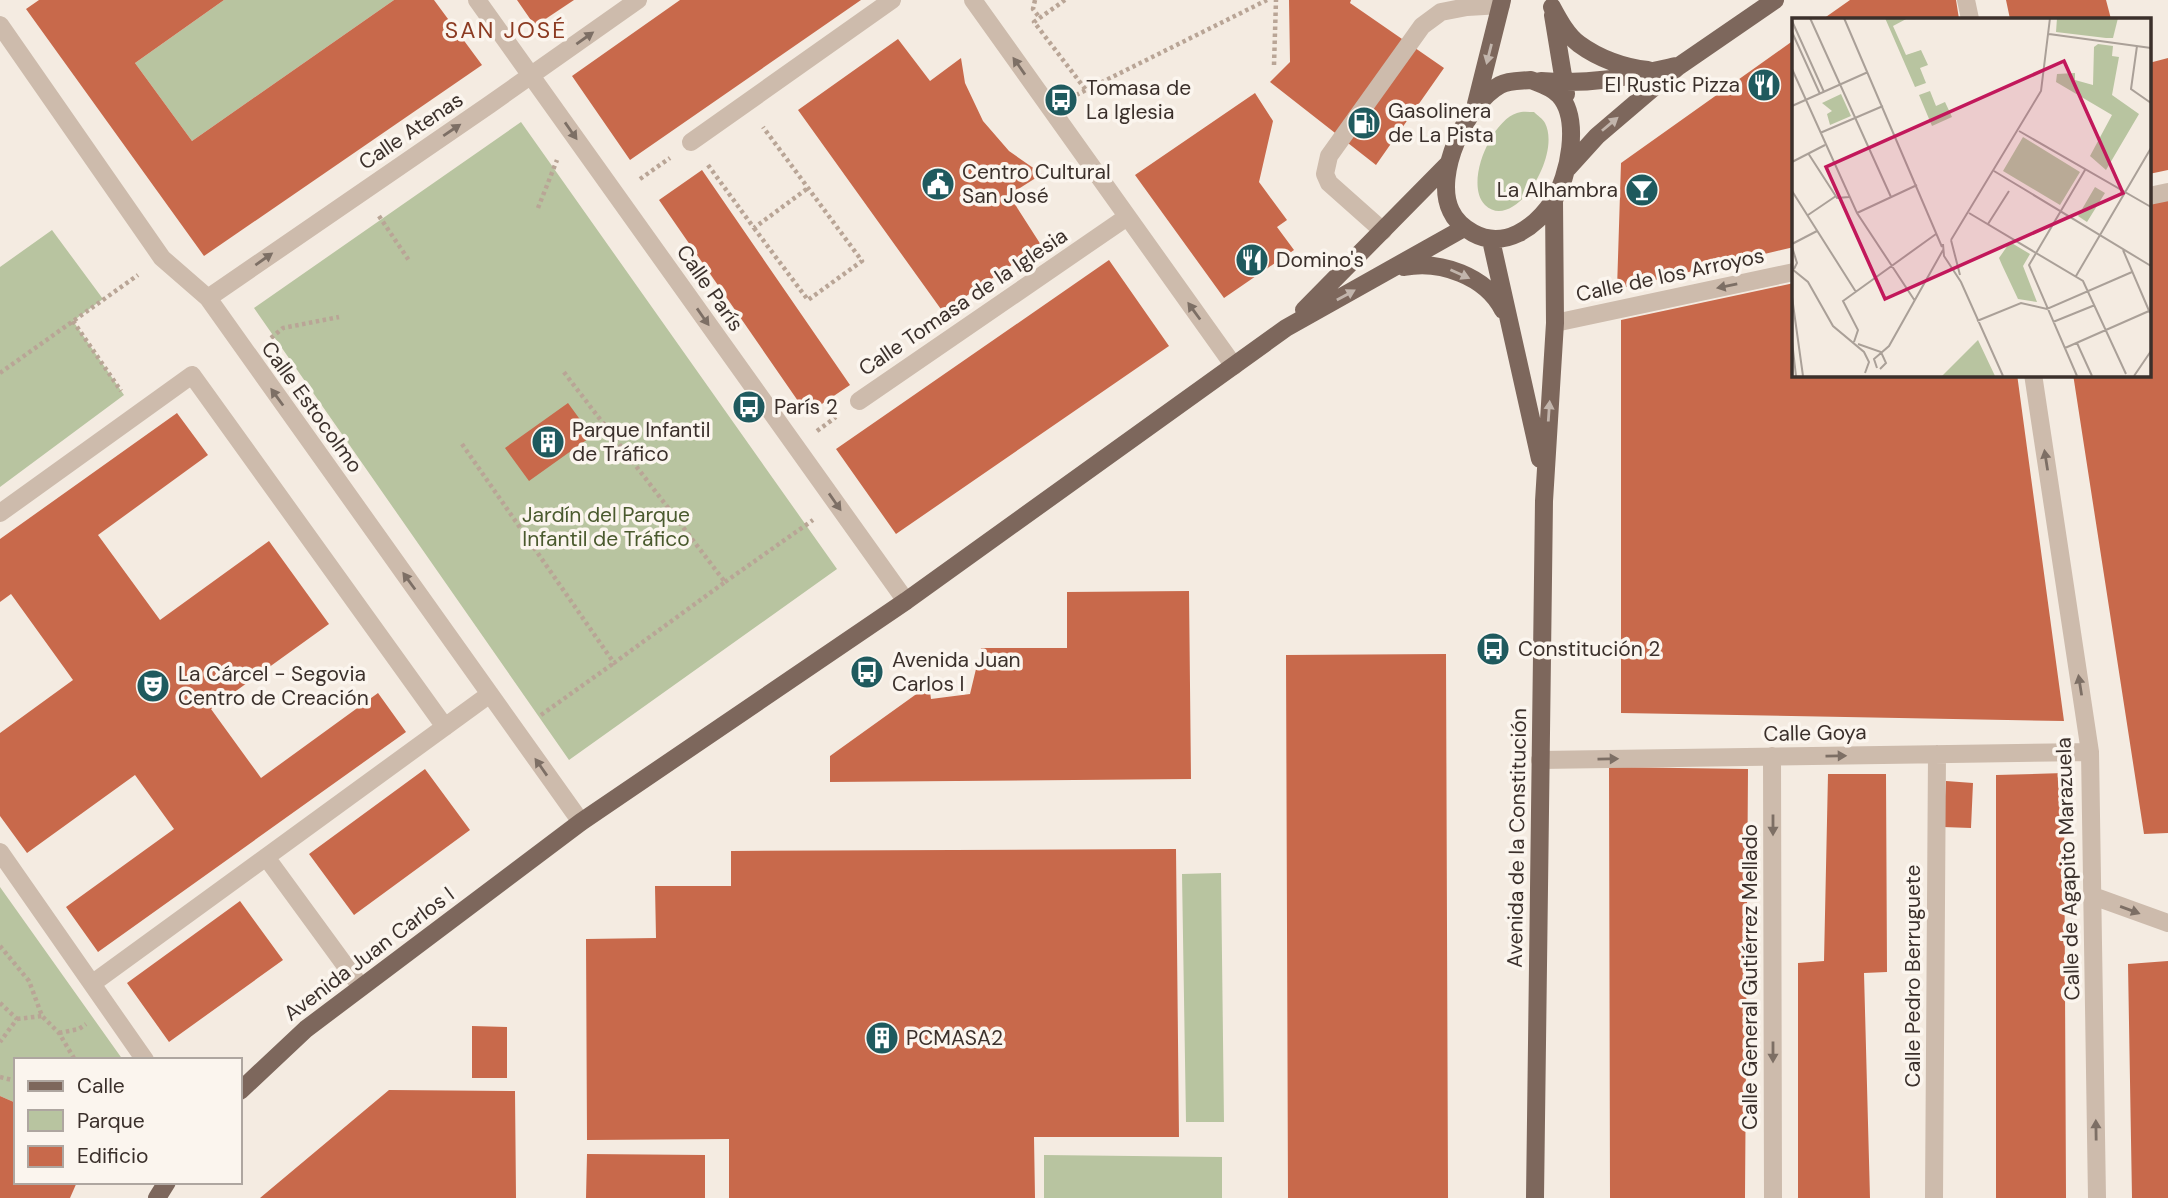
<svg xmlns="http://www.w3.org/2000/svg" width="2168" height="1198" viewBox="0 0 2168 1198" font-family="'DM Sans',sans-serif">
<rect width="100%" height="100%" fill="#f4ebe1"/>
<path fill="#b8c4a0" d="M224,0H394L192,141L135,63Z
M1534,112C1537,115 1543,119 1545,123C1562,156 1514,233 1485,205C1464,184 1491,121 1517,113C1522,111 1529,112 1534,112Z
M521,122L837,569L569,760L254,308Z
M52,230L103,299L73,321L124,395L0,487V267Z
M1221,873L1224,1122H1186L1182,874Z
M0,887L123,1060H16V1103L0,1096Z
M1044,1155L1222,1157V1198H1044Z"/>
<path fill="#c8694b" d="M39,0H224L135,63L192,141L394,0H434L482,65L204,256L26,9Z
M517,0H574L535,26Z
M680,0H861L630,160L572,76Z
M1289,0H1351L1350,3L1444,68L1376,165L1270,82L1290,62Z
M1850,0H1956L1959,19H1823Z
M2006,0H2106L2111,19H2010Z
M898,39L930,81L961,58L965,83L983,121L1009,151L1042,174L1009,195L1041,245L943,312L798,110Z
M1794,40V247L1617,289L1621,163Z
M2168,58V170L2149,174V63Z
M1255,93L1273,121L1259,182L1287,220L1277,227L1294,250L1224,298L1135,175Z
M702,170L850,385L807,414L659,200Z
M2168,197V833L2144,834L2073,374H2149V201Z
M1109,260L1169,346L896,534L836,449Z
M1794,283V374H2017L2064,721L1621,713V320Z
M568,403L592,436L529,481L505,448Z
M177,413L208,455L98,535L160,620L269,541L329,624L211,709L261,778L378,693L406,732L98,952L66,907L174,829L135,775L27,853L0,816V733L73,680L11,594L0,602V539Z
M1189,591L1191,779L830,782V756L929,685L931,699L970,694L981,648H1067V592Z
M1446,654L1448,1198H1288L1286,655Z
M1609,767L1748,769L1745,1198H1610Z
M425,769L470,830L354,915L309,854Z
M2064,773L2066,1198H1996V775Z
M1828,774H1886L1887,972L1864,973L1870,1198H1798V963L1824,961Z
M1946,781L1973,783L1971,828L1943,827Z
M1176,849L1179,1137H1034L1035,1198H729V1139L587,1140L586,939L656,938L655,886H731V851Z
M240,901L283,960L169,1042L127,983Z
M2168,961V1198H2132L2128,964Z
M472,1026L507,1027V1078H472Z
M389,1090L515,1091L516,1198H260Z
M0,1096L16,1103V1182H77L70,1198H0Z
M587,1154L705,1155V1198H586Z"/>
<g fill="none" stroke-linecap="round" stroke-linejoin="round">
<path stroke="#b9a596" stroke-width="4.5" stroke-dasharray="3.5 3.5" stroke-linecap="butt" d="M1035,0L1033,9L1040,18
M1065,0L1034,22L1086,90
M1274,65L1276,0
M1076,95L1267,0
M708,165L754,228L808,188
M640,179L670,158
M538,208L557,160
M379,216L410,262
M754,228L808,300L862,261L763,127
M73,321L121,391
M271,338L283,328L339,317
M0,373L138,275
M817,431L836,417
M462,444L614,663L725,582L563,371
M725,582L813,520
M541,715L614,663
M0,946L29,981L42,1016L59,1033L75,1060
M0,1003L17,1019L0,1042
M17,1019L42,1016
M59,1033L79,1029L86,1024
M0,1077L16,1081"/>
<path stroke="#cdbbac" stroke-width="18" d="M477,0L906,601
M973,0L1234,366
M1966,0L1970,19
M0,25L162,258L208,298L581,822
M691,142L892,0
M2149,196L2168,192
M1383,231L1329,183L1325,174L1329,156L1422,26L1441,12L1467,7L1501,5
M208,298L489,105L638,0
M1555,323L1794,272
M2033,374L2090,752L2097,1198
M859,401L1127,217
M0,513L192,375L445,727
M1772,756L1773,1198
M1540,760L2090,752
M0,852L145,1060
M266,857L361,987
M2093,896L2168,923
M93,983L490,694
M1934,1198L1937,754"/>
<path stroke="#7d675c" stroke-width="18" d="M1552,7C1559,20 1567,35 1579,44C1598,58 1624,68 1648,70
M1553,15L1566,94
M1531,80C1541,84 1552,87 1559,95C1581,119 1569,177 1553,201C1535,228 1504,250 1473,233C1464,228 1455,220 1451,211C1433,175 1467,103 1500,85C1509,80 1521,81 1531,80Z
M1541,81C1593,85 1626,77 1676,66
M1476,104L1502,0
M1568,168L1597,136L1679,66L1775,0
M1491,240L1540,459
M1404,267C1440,260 1486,276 1503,310
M1304,310L1449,163
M240,1091L306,1029L581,822L906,601L1286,328L1464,228
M157,1198L167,1182
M1535,1198L1544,501L1555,323L1554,201"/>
</g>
<defs><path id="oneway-solid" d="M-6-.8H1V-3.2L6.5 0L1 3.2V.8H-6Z" transform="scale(1.75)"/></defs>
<g fill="#7d6f65">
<use href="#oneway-solid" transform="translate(585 38) rotate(-35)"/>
<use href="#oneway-solid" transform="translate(1019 66) rotate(-125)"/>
<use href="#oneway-solid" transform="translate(452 130) rotate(-34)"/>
<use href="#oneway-solid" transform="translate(571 131) rotate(55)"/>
<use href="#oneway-solid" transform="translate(264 259) rotate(-35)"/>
<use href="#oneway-solid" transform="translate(1727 286) rotate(168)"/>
<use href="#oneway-solid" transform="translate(1194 311) rotate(-126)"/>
<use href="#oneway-solid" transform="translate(703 317) rotate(55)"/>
<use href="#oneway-solid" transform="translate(277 397) rotate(-126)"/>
<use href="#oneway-solid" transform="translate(2046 460) rotate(-99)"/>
<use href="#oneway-solid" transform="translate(835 502) rotate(55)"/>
<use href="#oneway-solid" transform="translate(409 581) rotate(-126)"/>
<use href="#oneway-solid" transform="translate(2080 685) rotate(-99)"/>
<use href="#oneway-solid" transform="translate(1836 756) rotate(-1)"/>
<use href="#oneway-solid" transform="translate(1608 759) rotate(-1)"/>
<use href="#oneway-solid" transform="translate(541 767) rotate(-125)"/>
<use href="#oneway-solid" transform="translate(1773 825) rotate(90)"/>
<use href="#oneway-solid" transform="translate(2130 910) rotate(20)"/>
<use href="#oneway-solid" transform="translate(1773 1052) rotate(90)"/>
<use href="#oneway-solid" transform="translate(2096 1130) rotate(-91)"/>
</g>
<g fill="#c2b5ac">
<use href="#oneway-solid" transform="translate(1489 54) rotate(104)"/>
<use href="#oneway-solid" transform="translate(1610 124) rotate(-40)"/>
<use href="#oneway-solid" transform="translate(1460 274) rotate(24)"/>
<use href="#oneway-solid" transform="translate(1346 295) rotate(-29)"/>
<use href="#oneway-solid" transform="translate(1549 411) rotate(-86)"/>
</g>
<defs>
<symbol id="restaurant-disc" viewBox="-11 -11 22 22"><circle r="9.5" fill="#1f5a5e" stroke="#fbf5ee"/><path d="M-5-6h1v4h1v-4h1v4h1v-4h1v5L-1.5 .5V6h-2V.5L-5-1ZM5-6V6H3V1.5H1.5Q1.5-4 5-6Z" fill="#fff"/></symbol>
<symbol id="bus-disc" viewBox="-11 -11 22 22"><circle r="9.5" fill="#1f5a5e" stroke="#fbf5ee"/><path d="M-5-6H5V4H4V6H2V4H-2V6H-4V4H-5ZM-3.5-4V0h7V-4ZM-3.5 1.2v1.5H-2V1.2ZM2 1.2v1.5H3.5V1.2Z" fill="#fff"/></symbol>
<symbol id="fuel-disc" viewBox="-11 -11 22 22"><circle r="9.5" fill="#1f5a5e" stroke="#fbf5ee"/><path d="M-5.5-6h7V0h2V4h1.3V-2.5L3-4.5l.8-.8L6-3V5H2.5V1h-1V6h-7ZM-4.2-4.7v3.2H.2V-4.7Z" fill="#fff"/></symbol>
<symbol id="civic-disc" viewBox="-11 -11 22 22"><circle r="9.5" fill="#1f5a5e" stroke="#fbf5ee"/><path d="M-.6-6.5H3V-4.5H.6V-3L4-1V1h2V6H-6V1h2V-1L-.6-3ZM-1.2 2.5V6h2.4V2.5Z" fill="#fff"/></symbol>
<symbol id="bar-disc" viewBox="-11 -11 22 22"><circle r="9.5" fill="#1f5a5e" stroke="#fbf5ee"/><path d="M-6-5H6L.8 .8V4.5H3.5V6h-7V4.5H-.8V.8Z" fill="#fff"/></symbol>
<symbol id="building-disc" viewBox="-11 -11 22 22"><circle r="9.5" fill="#1f5a5e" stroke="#fbf5ee"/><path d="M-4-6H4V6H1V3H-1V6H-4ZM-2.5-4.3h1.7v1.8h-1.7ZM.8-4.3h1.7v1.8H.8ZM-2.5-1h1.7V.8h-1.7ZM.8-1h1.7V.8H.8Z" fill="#fff"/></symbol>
<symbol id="theatre-disc" viewBox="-11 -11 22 22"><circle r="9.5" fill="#1f5a5e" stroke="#fbf5ee"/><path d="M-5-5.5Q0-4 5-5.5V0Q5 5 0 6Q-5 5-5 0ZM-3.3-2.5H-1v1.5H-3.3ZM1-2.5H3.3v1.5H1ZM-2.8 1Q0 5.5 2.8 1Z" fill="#fff"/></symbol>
</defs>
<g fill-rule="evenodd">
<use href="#restaurant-disc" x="1745" y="66" width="38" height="38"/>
<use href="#bus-disc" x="1042" y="81" width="38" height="38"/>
<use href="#fuel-disc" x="1345" y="104" width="38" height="38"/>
<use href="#civic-disc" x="919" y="165" width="38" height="38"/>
<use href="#bar-disc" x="1623" y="171" width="38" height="38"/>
<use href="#restaurant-disc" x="1233" y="241" width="38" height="38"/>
<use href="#bus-disc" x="730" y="388" width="38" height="38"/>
<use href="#building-disc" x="529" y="423" width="38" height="38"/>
<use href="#bus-disc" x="1474" y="630" width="38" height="38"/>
<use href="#bus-disc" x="848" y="653" width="38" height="38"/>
<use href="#theatre-disc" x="134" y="667" width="38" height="38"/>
<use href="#building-disc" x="863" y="1019" width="38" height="38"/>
</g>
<g text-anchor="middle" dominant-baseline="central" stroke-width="7" stroke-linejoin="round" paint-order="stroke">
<g font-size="21" fill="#3b302b" stroke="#fbf5ee" text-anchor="start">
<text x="1740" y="85" text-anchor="end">El Rustic Pizza</text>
<text x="1086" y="88">Tomasa de<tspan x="1086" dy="24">La Iglesia</tspan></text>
<text x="1388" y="111">Gasolinera<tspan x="1388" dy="24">de La Pista</tspan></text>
<text x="962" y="172">Centro Cultural<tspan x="962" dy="24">San José</tspan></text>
<text x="1618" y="190" text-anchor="end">La Alhambra</text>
<text x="1276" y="260">Domino's</text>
<text x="774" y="407">París 2</text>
<text x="572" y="430">Parque Infantil<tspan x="572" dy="24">de Tráfico</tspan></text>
<text x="1518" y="649">Constitución 2</text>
<text x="892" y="660">Avenida Juan<tspan x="892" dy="24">Carlos I</tspan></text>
<text x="178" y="674">La Cárcel - Segovia<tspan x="178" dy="24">Centro de Creación</tspan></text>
<text x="906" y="1038">PCMASA2</text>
</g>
<g font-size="21" fill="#3b302b" stroke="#fbf5ee">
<text transform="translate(411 131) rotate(-34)">Calle Atenas</text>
<text transform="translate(1670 275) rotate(-12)">Calle de los Arroyos</text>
<text transform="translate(710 288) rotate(55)">Calle París</text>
<text transform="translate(963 302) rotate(-34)">Calle Tomasa de la Iglesia</text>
<text transform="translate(312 407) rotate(54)">Calle Estocolmo</text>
<text transform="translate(1815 733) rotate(-1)">Calle Goya</text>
<text transform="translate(1517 838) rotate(-89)">Avenida de la Constitución</text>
<text transform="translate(2068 869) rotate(-92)">Calle de Agapito Marazuela</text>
<text transform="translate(369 954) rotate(-37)">Avenida Juan Carlos I</text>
<text transform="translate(1913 976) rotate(-90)">Calle Pedro Berruguete</text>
<text transform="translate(1750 977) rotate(-90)">Calle General Gutiérrez Mellado</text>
</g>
<g font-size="21" fill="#4a5a2e" stroke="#fbf5ee">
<text x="606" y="515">Jardín del Parque<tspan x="606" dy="24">Infantil de Tráfico</tspan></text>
</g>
<g font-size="23" letter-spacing="2" fill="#8c3b22" stroke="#fbf5ee">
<text x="506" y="30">SAN JOSÉ</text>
</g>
</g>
<g transform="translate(1792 18)">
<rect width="359" height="359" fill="#f4ebe1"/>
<path d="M116,0L101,8L114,37L129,32L136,47L128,50L134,65L123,69L93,0ZM265,0H326L321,20H314L264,14ZM306,26L321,28L320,38L327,39L320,77L347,96L314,152L298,138L320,97L264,64L265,56L283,55V62L301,67L302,29ZM138,73L144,88L153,84L160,99L140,108L127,77ZM49,76L59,98L38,107L35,96L40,93L30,85ZM231,119L288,154L268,187L211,153ZM303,169L313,175L295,204L286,198ZM218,224L238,236L231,248L245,284L226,281L210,247L207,240ZM186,322L203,358H150Z" fill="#b8c4a0"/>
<path fill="none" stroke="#aaa098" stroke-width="2" d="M18,0L99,179M52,0L150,229M0,3L32,74M0,14L28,76M257,16L359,30M345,28L339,71L359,85M0,51L65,195L123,283M0,88L76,54M227,113L359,189M28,115L91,88M16,135L45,180L57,179M0,144L33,127M202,153L359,248M0,173L64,274M65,195L125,167M177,195L291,263L334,356M16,197L44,178M196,206L217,173M159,222L249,73L258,0M159,222L168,257M0,226L25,213M151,226L152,238L169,264L211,358M0,229L5,245L2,251M331,232L358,295M0,251L16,264L41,308L72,334L77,344L73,355M284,258L359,130M0,279L11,358M185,303L229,285L255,291L340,254M261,304L303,287M0,323L4,358M62,324L66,312L51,283L144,216M285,325L300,358M66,326L89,334L94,345L88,351M273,330L357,293M85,350L82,341L97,328L151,232M285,358L237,247L293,152M342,358L359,333"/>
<path fill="#c2185b" fill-opacity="0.15" stroke="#c2185b" stroke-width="3.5" d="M272,43L331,175L93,281L34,149Z"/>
<rect width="359" height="359" fill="none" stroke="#3b302b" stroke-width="3.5"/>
</g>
<rect x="14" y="1058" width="228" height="126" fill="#fbf5ee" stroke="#aea6a0" stroke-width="2"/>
<rect x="28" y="1081" width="35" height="10" fill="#7d675c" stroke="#aea6a0" stroke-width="2"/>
<text x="77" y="1093" font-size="21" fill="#3b302b">Calle</text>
<rect x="28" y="1110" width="35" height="21" fill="#b8c4a0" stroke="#aea6a0" stroke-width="2"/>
<text x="77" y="1128" font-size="21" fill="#3b302b">Parque</text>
<rect x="28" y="1146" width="35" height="21" fill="#c8694b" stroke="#aea6a0" stroke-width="2"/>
<text x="77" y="1163" font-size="21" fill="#3b302b">Edificio</text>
</svg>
